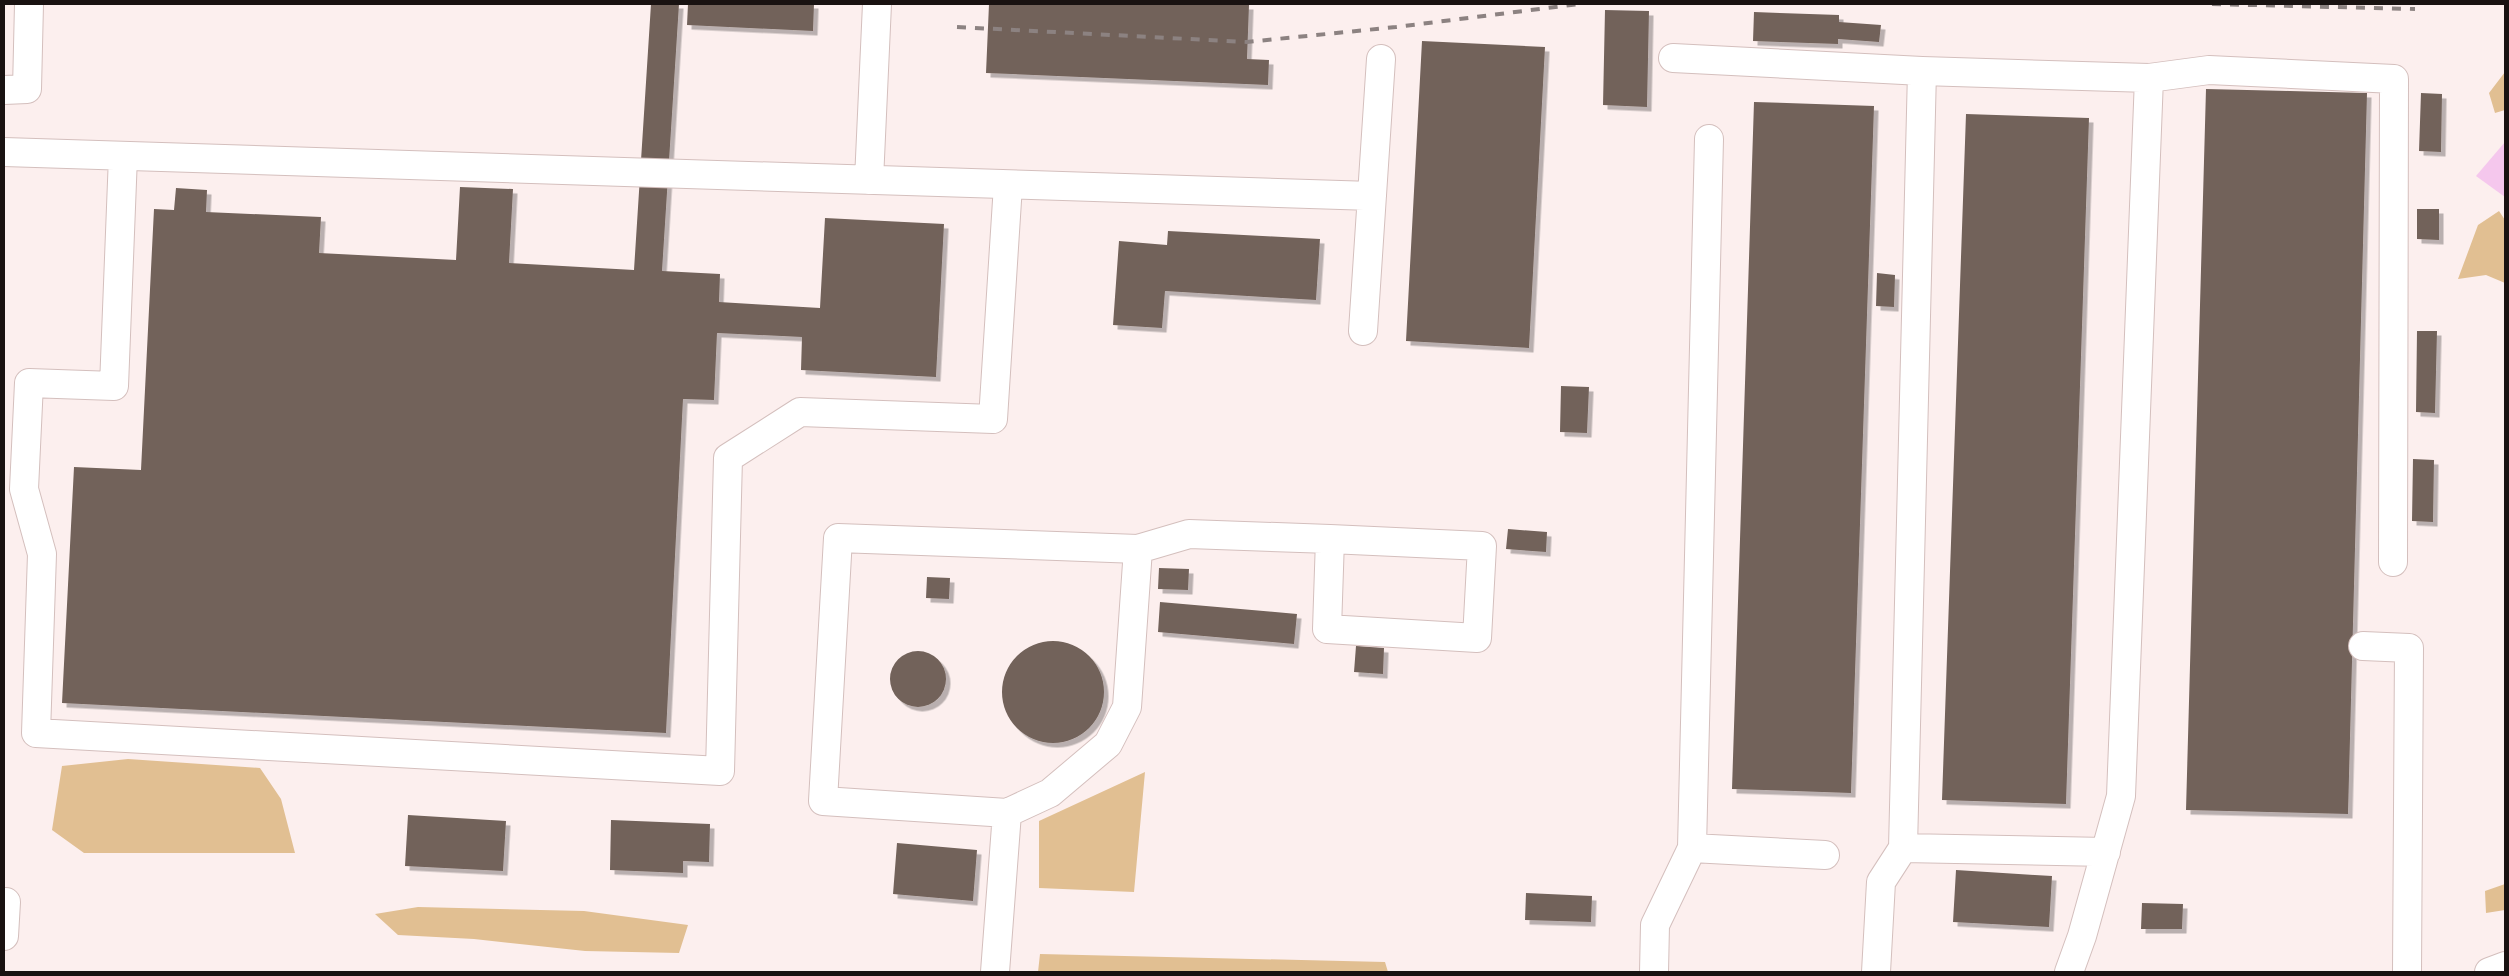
<svg xmlns="http://www.w3.org/2000/svg" width="2509" height="976" viewBox="0 0 2509 976" font-family="'IBM Plex Sans',sans-serif">
<defs>
<filter id="shadow"><feDropShadow dx="4.5" dy="4.5" stdDeviation="0" flood-color="#0004"/></filter>
</defs>
<rect width="100%" height="100%" fill="#fcefee"/>
<path fill="#e1bf92" d="M2505,72V110L2495,113L2489,93Z
M2499,211L2505,220V283L2486,275L2458,279L2478,225Z
M128,759L260,768L281,799L295,853H84L52,830L62,766Z
M1145,772L1134,892L1039,888V821Z
M2505,884V910L2486,913L2485,891Z
M418,907L584,911L688,925L679,953L585,951L474,939L398,935L375,914Z
M1040,954L1385,962L1388,972H1038Z"/>
<path fill="#f5c7ed" d="M2505,142V197L2476,176Z"/>
<path fill="#72625a" filter="url(#shadow)" d="M651,4H679L662,271L720,274L719,302L820,308L825,218L944,224L936,377L801,370L802,337L717,333L714,400L683,399L666,733L62,703L74,467L141,470L154,209L174,210L176,188L207,190L206,212L321,217L319,253L456,260L460,187L513,189L509,263L634,270Z
M688,4H814L813,31L687,25Z
M989,4L1249,5L1247,59L1269,60L1268,85L986,73Z
M1605,10L1649,11L1647,107L1603,105Z
M1754,12L1839,15V22L1881,25L1879,42L1838,39V44L1753,41Z
M1422,41L1545,47L1529,348L1406,341Z
M2206,89L2367,93L2348,814L2186,810Z
M2421,93L2442,94L2441,152L2419,151Z
M1754,102L1874,106L1851,793L1732,789Z
M1966,114L2089,118L2066,804L1942,800Z
M2417,209H2439V240L2417,239Z
M1168,231L1320,239L1316,300L1165,291L1162,328L1113,325L1119,241L1167,245Z
M1877,273L1895,275L1894,307L1876,306Z
M2417,331H2437L2435,413L2416,412Z
M1561,386L1589,387L1587,433L1560,432Z
M2413,459L2434,460L2433,522L2412,521Z
M1508,529L1547,532L1546,552L1506,549Z
M1159,568L1189,569L1188,590L1158,589Z
M927,577L950,578L949,599L926,598Z
M1160,602L1297,614L1294,644L1158,632Z
M1002 692a51 51 0 1 1 102 0a51 51 0 1 1-102 0Z
M1356,646L1384,648L1383,674L1354,672Z
M890 679a28 28 0 1 1 56 0a28 28 0 1 1-56 0Z
M408,815L506,821L503,871L405,866Z
M611,820L710,824L709,862L683,861V873L610,870Z
M897,843L977,850L973,901L893,894Z
M1956,870L2052,876L2049,927L1953,922Z
M1526,893L1592,896L1591,922L1525,920Z
M2142,903L2183,904L2182,929H2141Z"/>
<g fill="none" stroke-linecap="round" stroke-linejoin="round">
<defs>
<path id="minor" d="M1673,58L1922,71L2149,78L2209,70L2394,79L2393,562
M4,90L27,89L29,4
M4,152L1372,196
M123,156L114,386L29,383L24,489L42,554L36,733L720,771L728,458L800,412L993,419L1008,185
M869,180L877,4
M1363,331L1381,59
M1138,549L1127,707L1108,744L1050,793L1007,813L823,801L838,538L1138,549L1189,534L1330,539L1327,629L1477,638L1482,546L1330,539
M2363,646L2409,648L2407,972
M1692,848L1825,855
M1903,848L2106,852
M4,902H6L4,936
M995,972L1007,813
M1654,972L1655,925L1692,848L1709,139
M1876,972L1881,882L1903,848L1922,71
M2069,972L2082,936L2121,796L2149,78
M2489,972L2505,966"/>
</defs>
<use href="#minor" stroke="#d4bfbd" stroke-width="30"/>
<use href="#minor" stroke="#fff" stroke-width="28"/>
<path stroke="#8c8281" stroke-width="4" stroke-dasharray="9 9" stroke-linecap="butt" d="M2212,4L2415,9
M957,27L1247,42L1396,27L1579,4"/>
</g>
<rect width="2509" height="976" fill="none" stroke="#191211" stroke-width="10"/>
</svg>
